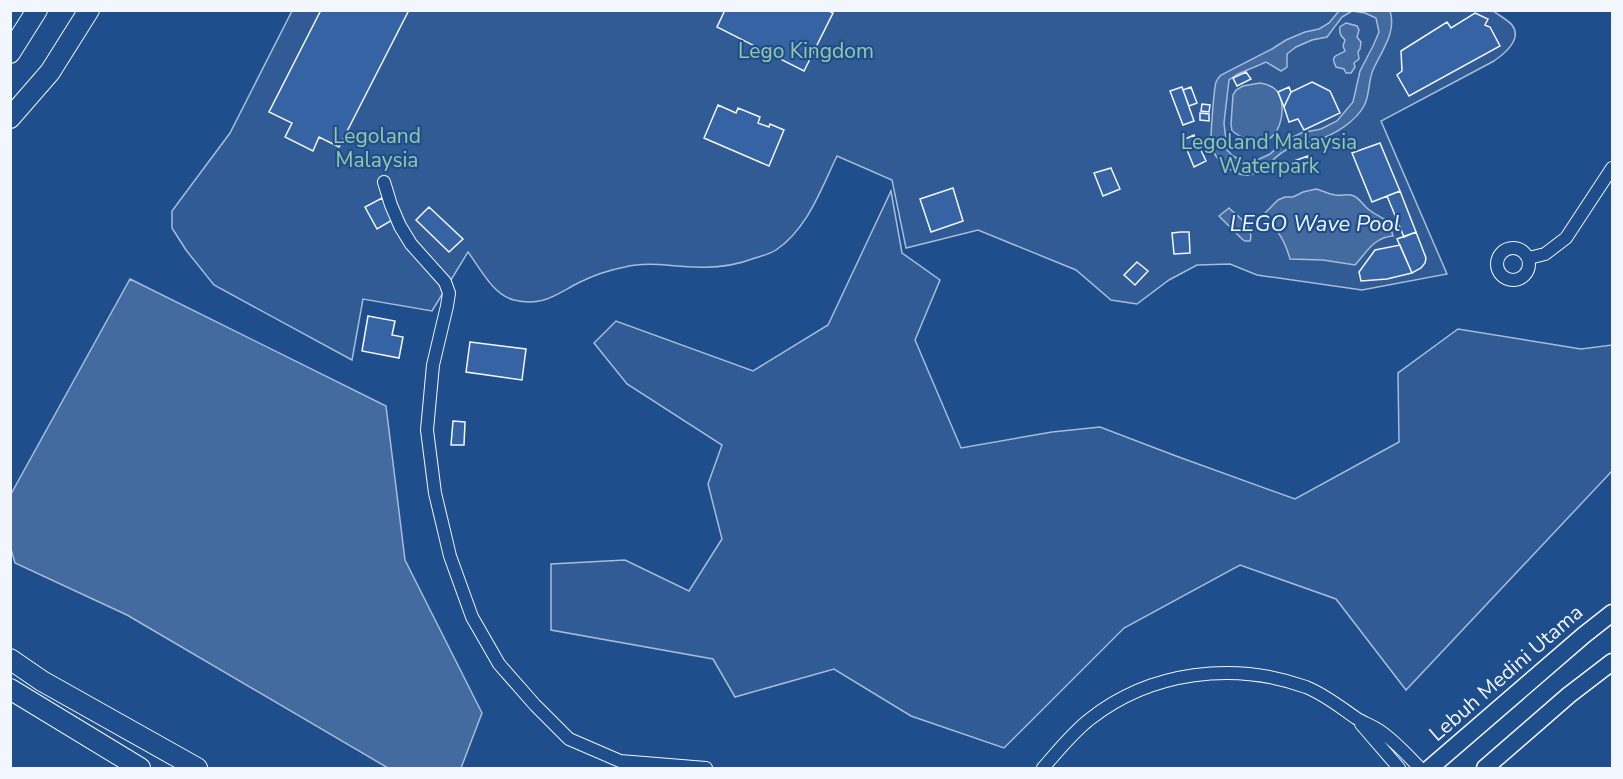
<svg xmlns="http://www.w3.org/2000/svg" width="1623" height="779" viewBox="0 0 1623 779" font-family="'Nunito Sans',sans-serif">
<rect width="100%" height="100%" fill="#1f4e8c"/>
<path fill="#305b95" stroke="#a8bbd7" stroke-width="1.5" d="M1492,10C1498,15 1508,20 1512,25C1523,39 1504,54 1494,61L1381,121L1447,274L1362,290L1257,275L1230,264L1197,265L1169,280L1137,304L1111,300L1076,270L978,230L906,248L892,180L837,156C821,189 808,228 776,250C770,254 762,256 755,258C737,265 717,268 697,267C674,267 648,261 625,267C609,270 592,276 578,283C555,295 542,307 514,300C493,295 480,268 468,252L432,311L363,299L352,360L214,285L186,250L172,228V211L230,133L292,11Z
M891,191L902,253L940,280L915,340L961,448L1052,432L1100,427L1176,456L1295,499L1399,442L1398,373L1458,329L1581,349L1612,345V471L1406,690L1336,599L1240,565L1124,628L1004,748L911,716L834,669L735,697L713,659L551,630V564L625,560L689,591L722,539L708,484L722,445L627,384L594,343L616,321L753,371L828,325Z"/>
<path fill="#446ba0" stroke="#a8bbd7" stroke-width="1.5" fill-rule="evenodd" d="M1339,11H1390C1397,32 1381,52 1373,70C1368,81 1370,95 1364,106C1355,122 1334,135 1317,140C1304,144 1294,144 1283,152C1271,159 1264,173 1249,175C1234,177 1215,160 1211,146C1210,141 1214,88 1216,82C1217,80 1219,77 1221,75L1272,49L1286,40L1305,32L1319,29L1329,23ZM1352,11L1365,13L1376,18L1379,32L1373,46L1360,71L1353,102L1337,121L1321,129L1301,133L1283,142L1270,154L1253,162L1242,161L1233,156L1227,150L1224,123L1229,80L1238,74L1266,62L1281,71L1287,67V54L1296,47L1312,40L1327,37L1342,17Z
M1346,23L1357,26L1359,30L1357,37L1361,42L1360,49L1358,52L1359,59L1354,63L1355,67L1351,73H1346L1344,69L1336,67C1330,54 1336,57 1345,51L1343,46L1345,40C1341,36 1339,34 1340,27Z
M1260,83C1266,84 1273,86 1277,91C1287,105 1282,136 1264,141C1254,144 1240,137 1232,131L1231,124L1233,95L1236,90L1243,86Z
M1316,189C1323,191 1329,194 1335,195C1342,196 1347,193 1354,196C1360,199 1363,205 1368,209C1383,221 1387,214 1393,236C1374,237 1366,253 1355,265L1323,260L1290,259C1284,238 1278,231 1263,215L1278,200L1285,197H1293L1303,192Z
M1229,208C1238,217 1255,227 1250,241H1245L1242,239L1219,216Z
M130,279L386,406L405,560L482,713L461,768H388L127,615L15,563L11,549V494Z"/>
<path fill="#3563a3" stroke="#f2f6ff" stroke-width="1.5" d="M321,10H409L339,147L319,137L313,151L285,137L292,123L269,112Z
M725,10H827L833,13L804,71L717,27Z
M1475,13L1488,19L1485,25L1490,27L1500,46L1409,96L1397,75L1402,71L1401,51L1447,22L1451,28Z
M1246,72L1251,79L1237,86L1233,78Z
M1312,82L1330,91L1340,113L1304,130L1298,119L1289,122L1284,107L1291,92Z
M1182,87L1194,121L1183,125L1170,91Z
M1191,87L1197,103L1189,106L1183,90Z
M1289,87L1291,92L1284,107L1278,92Z
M1202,104L1210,105L1209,112L1201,111Z
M718,105L736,113L738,108L760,117L758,123L769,127L770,124L784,130L769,166L704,138Z
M1200,113L1209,114V121L1200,120Z
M1194,135L1206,161L1194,167L1183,140Z
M1380,143L1400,191L1372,202L1352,153Z
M1308,156L1310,163L1294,169L1291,162Z
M1111,168L1120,189L1103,196L1094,173Z
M953,188L963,221L931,232L920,199Z
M1400,191L1416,232L1404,237L1387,196Z
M382,198L394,219L377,229L365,207Z
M429,207L463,239L449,252L416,220Z
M1181,232H1189L1190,253L1174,254L1172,233Z
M1416,232L1426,258L1425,263L1421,268L1412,273L1397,239Z
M1400,245L1412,273L1387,279L1361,281L1359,272L1375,250Z
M1137,262L1148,271L1135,285L1124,275Z
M368,316L395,321L392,335L403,337L399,358L362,351Z
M470,342L526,349L522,380L466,372Z
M453,421L465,422L464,445H451Z"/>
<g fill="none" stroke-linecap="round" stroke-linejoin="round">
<defs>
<path id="minor" d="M384,182L391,205L400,226L411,244L445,282L449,293L447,306L433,365L427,430L435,493L450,556L472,617L499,664L535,705L569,739L620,761L706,768
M1497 264a16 16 0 1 1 32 0a16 16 0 1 1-32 0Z
M1529,258L1545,254L1566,238L1612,168
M1361,724L1399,768
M1043,768C1058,751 1072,733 1090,719C1151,671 1234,661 1306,687C1324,694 1340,707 1356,718C1364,723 1373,726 1380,731C1395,741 1408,756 1420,768"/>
<path id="secondary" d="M1430,768L1584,635L1612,613
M1485,768L1569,695L1612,662"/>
<path id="trunk" d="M10,53L37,10
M10,118L50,72L89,10
M10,659L42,681L197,768
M10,689L140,768"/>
</defs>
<use href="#minor" stroke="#f2f6ff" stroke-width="14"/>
<use href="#secondary" stroke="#f2f6ff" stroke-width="19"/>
<use href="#trunk" stroke="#f2f6ff" stroke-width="22"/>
<use href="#minor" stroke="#1f4e8c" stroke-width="12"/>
<use href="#secondary" stroke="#1f4e8c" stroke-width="16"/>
<use href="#trunk" stroke="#1f4e8c" stroke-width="20"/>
</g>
<g text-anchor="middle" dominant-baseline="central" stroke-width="4.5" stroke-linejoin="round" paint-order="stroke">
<g font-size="21" fill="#97c8a6" stroke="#1f4e8c">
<text x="806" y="51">Lego Kingdom</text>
<text x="377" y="136">Legoland<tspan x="377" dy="24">Malaysia</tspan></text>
<text x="1269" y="142">Legoland Malaysia<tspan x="1269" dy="24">Waterpark</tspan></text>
</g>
<g font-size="21" fill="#f2f6ff" stroke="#1f4e8c">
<text transform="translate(1506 673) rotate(-41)">Lebuh Medini Utama</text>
</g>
<g font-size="22" font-style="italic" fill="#f2f6ff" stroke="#1f4e8c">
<text x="1315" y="224">LEGO Wave Pool</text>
</g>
</g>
<rect width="1623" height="779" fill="none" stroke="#f2f6ff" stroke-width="24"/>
</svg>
